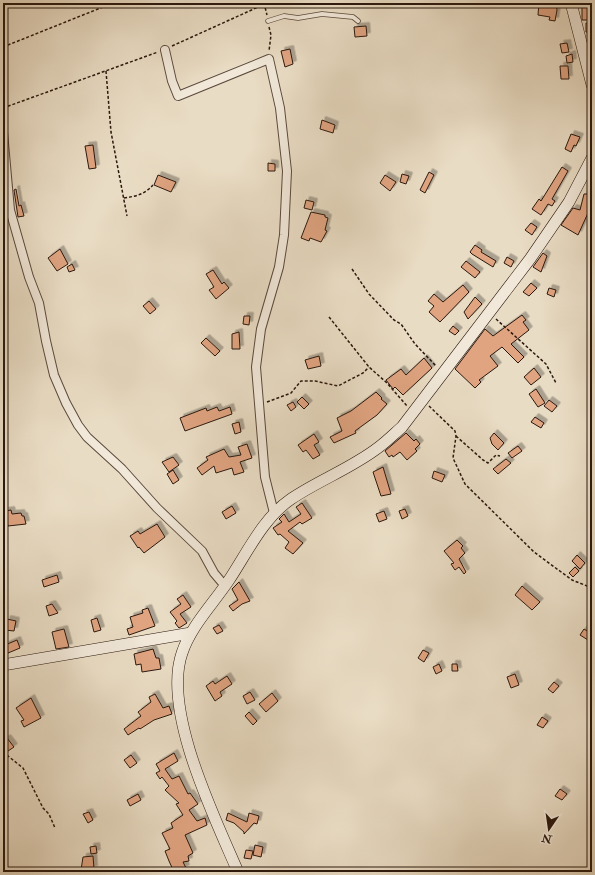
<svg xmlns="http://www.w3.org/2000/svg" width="595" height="875" viewBox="0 0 595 875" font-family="'IM FELL Double Pica',serif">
<defs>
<filter id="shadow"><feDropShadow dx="3.5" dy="-3.5" stdDeviation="0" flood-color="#0004"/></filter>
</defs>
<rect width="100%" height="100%" fill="#e9dcc4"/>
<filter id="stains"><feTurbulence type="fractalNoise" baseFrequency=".005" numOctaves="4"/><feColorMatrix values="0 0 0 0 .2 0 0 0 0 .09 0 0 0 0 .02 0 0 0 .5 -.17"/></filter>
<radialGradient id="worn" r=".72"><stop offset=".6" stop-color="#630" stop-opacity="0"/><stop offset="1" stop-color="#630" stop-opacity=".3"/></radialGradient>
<path fill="#e0a481" stroke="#2b180e" filter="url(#shadow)" d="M539,3H556L557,10L555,21L549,20L550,17L538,15Z
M582,4H592L590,20H582Z
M586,23H592V33L586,32Z
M366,26L367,36L355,37L354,27Z
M567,43L569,52L562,53L560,44Z
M290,49L293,64L285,67L281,51Z
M572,54L573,62L567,63L566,56Z
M560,66H568L569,79H561Z
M322,120L335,125L333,133L320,129Z
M571,134L580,137L576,146L574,145L571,152L565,149Z
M93,145L96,168L89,169L85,146Z
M268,163L275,164V171H268Z
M562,167L568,171L552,199L555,201L552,206L548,204L541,215L532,209L539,199L541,201Z
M429,172L434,175L425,193L420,190Z
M402,174L409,176L406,184L400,182Z
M158,175L176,182L171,192L154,185Z
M385,175L396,182L390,191L380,183Z
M16,189L19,206L21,205L24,216L18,217L14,190Z
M584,194H592V216L588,213L578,235L561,225L573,208L580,210Z
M306,200L314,202L312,210L304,208Z
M311,212L325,215V217L328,218L325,230L327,231L321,242L310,238L309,241L301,238Z
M531,223L537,227L532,235L525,230Z
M475,245L482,250L481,252L496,261L493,267L472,254L470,252Z
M60,249L68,264L57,271L48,258Z
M543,253L547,256L541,272L533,267Z
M507,257L514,261L511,267L504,263Z
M466,261L480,272L475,278L461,267Z
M72,264L75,270L69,272L67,267Z
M213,270L222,284L224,282L229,288L216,299L209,290L214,287L206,274Z
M531,283L537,288L529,296L523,292Z
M463,285L469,292L440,322L429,312L434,306L428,301L434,294L443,302Z
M549,288L556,290L554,297L547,294Z
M475,297L482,304L468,319L464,312Z
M149,301L156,309L150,314L143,306Z
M522,315L526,320L523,322L529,330L511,344L524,357L518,363L502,347L490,356L498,366L479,380L481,382L475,388L455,369L485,329L493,336Z
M244,316H250L249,325L243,324Z
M453,326L459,331L455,335L449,331Z
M239,332L240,349H232V334Z
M206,338L220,351L215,356L201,343Z
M319,356L321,366L308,369L305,360Z
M424,358L432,368L418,381L403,395L395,387L393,389L386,380L401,369L406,375Z
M534,368L541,377L531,385L524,377Z
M536,389L545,403L538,407L529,394Z
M376,392L382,398L381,399L387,404L377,415L355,431L356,433L334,443L330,437L342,431L337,418L351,411Z
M302,397L309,404L304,409L297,402Z
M549,400L557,406L552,412L544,406Z
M293,402L296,407L291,411L287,405Z
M217,407L219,411L230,407L232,414L185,431L180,418L206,408L207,411Z
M535,417L544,423L541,428L531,422Z
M239,422L241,432L235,434L232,424Z
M406,433L414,441L416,439L420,444L415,449L417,451L407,460L400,452L393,457L392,455L389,457L385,451Z
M494,433L504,443L498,450L492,444L490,438Z
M314,434L319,442L314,445L320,455L313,459L306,450L303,452L298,445Z
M247,444L252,458L240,462L244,472L234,475L232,468L216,473L214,466L202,475L197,468L208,460L206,457L224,449L229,457L241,455L238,447Z
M518,446L522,451L512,458L508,453Z
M173,457L179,465L169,472L162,462Z
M506,459L511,463L498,474L493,469Z
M383,467L391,494L381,496L373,472Z
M173,470L179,480L173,484L167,474Z
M434,471L445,475L442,482L432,478Z
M302,503L312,518L302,524L300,522L288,531L303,543L293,554L285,548L289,542L280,534L278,535L273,528L282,522L279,519L284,514L289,522L301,514L296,507Z
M232,506L236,513L226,519L222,512Z
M405,509L408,516L402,519L399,511Z
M11,510L12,514L21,513L22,516H24L26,524L8,526L5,511Z
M384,511L387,519L379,522L376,514Z
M157,524L165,537L144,553L139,547L138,548L130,536L138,531L140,534Z
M457,540L463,546L461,548L465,553L459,559L466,572L464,574L459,567L455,570L451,564L454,563L444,551Z
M577,555L585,563L580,569L572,561Z
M575,567L579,571L573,577L569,573Z
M57,575L59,582L44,587L42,580Z
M239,582L250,601L242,604L233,611L229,606L238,600L232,589Z
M522,586L540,602L532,610L515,595Z
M183,595L191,607L180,614L187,623L179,628L175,623L177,621L170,612L181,604L177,599Z
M52,604L58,613L49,616L46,606Z
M148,608L155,626L129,635L127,629L133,627L130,617L143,613L142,610Z
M97,618L101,630L94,632L91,620Z
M7,619L16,621L14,631L5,630Z
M219,625L223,631L217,634L213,628Z
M64,629L69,647L56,649L52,632Z
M584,629L592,634L588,640L580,635Z
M17,640L20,648L8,653L5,645Z
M153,649L156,658H159L161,669L142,672L141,664L136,665L134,654Z
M423,650L429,653L424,662L418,658Z
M439,664L442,671L436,674L433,667Z
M452,664H457L458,671H452Z
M515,674L519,685L511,688L507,677Z
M227,676L232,684L220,692L222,696L215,701L206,686L213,681L215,684Z
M554,682L559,686L553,693L548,689Z
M250,692L255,700L247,704L243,696Z
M272,693L278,701L266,712L259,704Z
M155,694L163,708L169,706L172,714L154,720L140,729L139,728L128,735L124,729L141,716L138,712L151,702L149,697Z
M31,698L41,718L24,727L21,721L24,720L16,708Z
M249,712L257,721L253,725L245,716Z
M542,717L548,721L543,728L537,725Z
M7,738L14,747L8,751L3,745V741Z
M174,753L178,761L165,769L172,779L179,776L188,794L190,793L198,804L189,810L197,821L205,818L207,825L185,835L193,853L188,856L189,861L183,862L186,868L177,872H174L169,861L165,851L170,849L162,833L173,828L171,823L183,815L176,804L179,803L165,790L169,786L162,777L160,779L156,773L160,771L156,764Z
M131,755L137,763L130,768L124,760Z
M560,789L567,794L562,800L555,796Z
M138,794L141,800L130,806L127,800Z
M89,812L93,820L88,823L83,814Z
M228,813L247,822L249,813L259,816L257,824L254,823L244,834V832L234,823L226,820Z
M255,845L263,847L261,857L253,855Z
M96,846L97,853L91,854L90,847Z
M246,850L253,851L251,859L244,858Z
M93,856L94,869L81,870L83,857Z"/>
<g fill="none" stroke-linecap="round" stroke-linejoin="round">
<defs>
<path id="lane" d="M3,5L6,3
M268,21L284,16L298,18L322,14L353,17L358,21"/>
<path id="street" d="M165,50L172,81L178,96L269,59L280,108L287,171L284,235L279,267L261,329L256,367L265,477L274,513
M3,132L10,210L29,277L39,303L46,341L54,375L66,403L78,425L87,437L122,469L157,508L202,551L214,573L225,586"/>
<path id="secondary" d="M571,3L592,85
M3,665L191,633
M238,872C215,818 162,711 182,653C191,626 213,604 229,580C247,553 263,518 291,499C319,480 352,468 379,447C387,441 394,434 402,427L530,259L569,202L592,158"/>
</defs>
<use href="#lane" stroke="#5a493c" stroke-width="5.5"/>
<use href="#street" stroke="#5a493c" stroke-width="10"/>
<use href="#secondary" stroke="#2b180e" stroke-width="12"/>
<path stroke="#2b180e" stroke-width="1.5" stroke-dasharray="3 2" stroke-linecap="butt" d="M264,3L267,15
M269,27L271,35L269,51
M172,46L267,3
M3,47L113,3
M106,71L111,132L127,216
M3,108L158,52
M124,198C136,196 144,195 153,185
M352,269L369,294L394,320L401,324L415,344L436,366
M329,317L369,367L387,383L407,406
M496,319L546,364L556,383
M267,402L291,393L301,381H315L338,386L363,373L369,367
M429,406L455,431L456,436L453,458L465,484L534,552L572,580L592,588
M456,436L483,460L488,463L496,455L500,456
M3,752L23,768L43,808L49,814L55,828"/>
<use href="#lane" stroke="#f1e8d9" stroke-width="4"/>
<use href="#street" stroke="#f1e8d9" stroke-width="8"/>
<use href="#secondary" stroke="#f1e8d9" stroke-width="11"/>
</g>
<rect width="595" height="875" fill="none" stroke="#e9dcc4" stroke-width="16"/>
<rect x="4" y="4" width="587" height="867" fill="none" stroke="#2b180e" stroke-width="2"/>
<rect x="8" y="8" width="579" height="859" fill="none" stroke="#2b180e"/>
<g transform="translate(549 829) rotate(193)" stroke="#f1e8d9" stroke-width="3" paint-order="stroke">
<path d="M0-3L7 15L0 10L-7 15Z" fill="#2b180e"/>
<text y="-6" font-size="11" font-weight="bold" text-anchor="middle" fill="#2b180e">N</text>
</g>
<rect width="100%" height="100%" filter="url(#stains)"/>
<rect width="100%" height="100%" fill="url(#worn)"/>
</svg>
